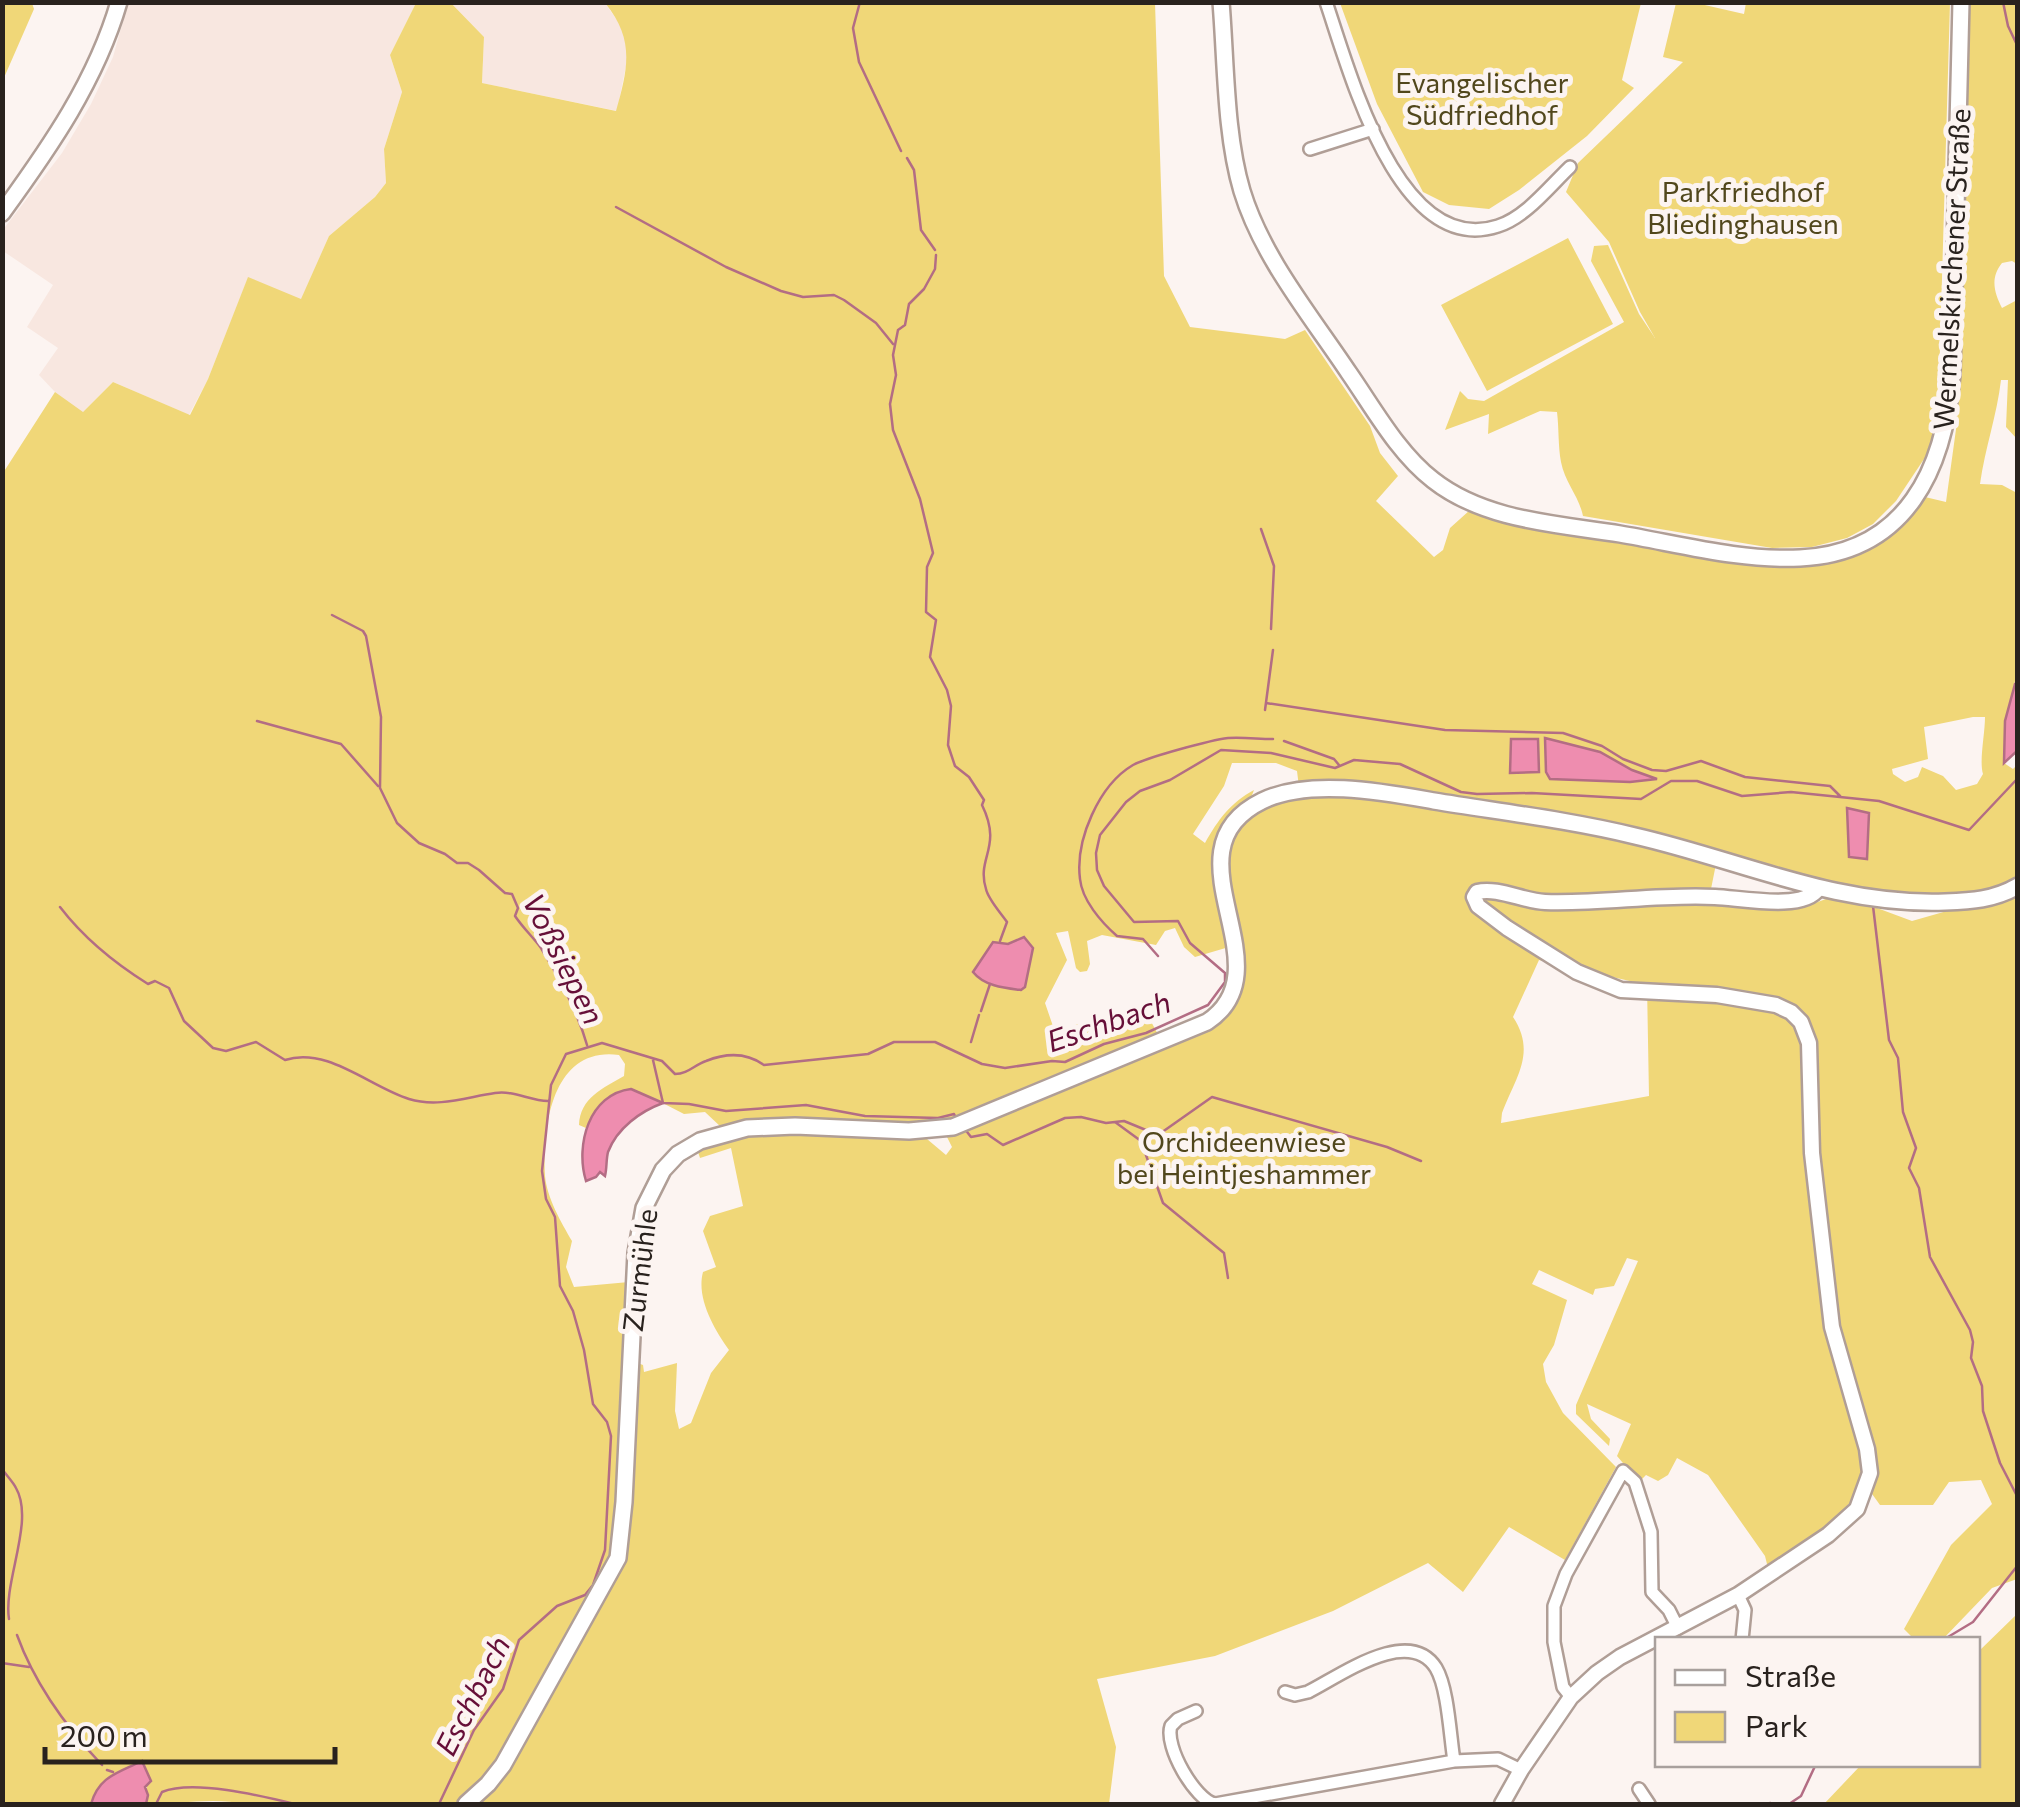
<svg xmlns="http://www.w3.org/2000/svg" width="2020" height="1807" viewBox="0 0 2020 1807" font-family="Commissioner,sans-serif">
<rect width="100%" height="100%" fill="#fcf4f1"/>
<path fill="#f8e7e0" d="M128,3H416L390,55L402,92L384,149L386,183L375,197L329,236L301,300L248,278L208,379L189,415L113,382L82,413L55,392L39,375L58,348L27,327L53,285L3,251L2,231L62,153L91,104L113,57Z
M451,3H605L621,26L629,51L617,111L482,83L484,37Z"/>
<path fill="#f0d778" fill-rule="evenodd" d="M3,2L32,3L34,9L3,80Z
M416,3H451L484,37L482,83L616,111C628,69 635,39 605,3H1155L1164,276L1190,327L1285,339L1305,330L1370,426L1380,453L1398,476L1376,501L1434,557L1443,550L1450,528L1470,510L1502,521L1741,562L1788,567L1843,558L1898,527L1925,497L1946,502L1957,422L1968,3H2017V264L2012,261L2002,263C1990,278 1994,292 2002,308L2017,300V439L2006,427L2008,380H2001C1997,415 1985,448 1980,484L2002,485L2017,493V673L2005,721L2004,763L2013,769L2017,765V880C1930,920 1813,881 1728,852L1717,854L1702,848L1299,787L1297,771L1276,763H1232L1224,786L1193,834L1205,843C1218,820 1230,803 1254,790C1250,803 1238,811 1231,823C1226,832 1219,841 1216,851C1206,881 1222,918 1229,947L1195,957L1184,947L1175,928L1165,931L1156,945L1102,935L1087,941L1090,964L1087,971L1080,972L1076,968L1068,931L1056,933L1067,960L1045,1003L1055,1032L1099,1017L1148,1016L1160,1038L943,1124L722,1128L705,1112L684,1114L649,1096L592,1115L586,1128L579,1125C580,1098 603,1088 624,1076L625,1064L619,1055C553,1046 542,1125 545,1176C547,1198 561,1222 572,1241L566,1267L574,1287L629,1282L612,1559L494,1767L456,1804H247C211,1797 182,1804 146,1804L147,1782L142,1761C117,1773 99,1776 91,1804H3V473L55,392L83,412L113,382L190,415L208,379L248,277L301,299L329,236L375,197L386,183L384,149L402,92L390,55ZM1973,717H1985C1985,734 1979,761 1983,774L1977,784L1956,790L1943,776L1922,767L1918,777L1905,782L1893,774L1892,769L1928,759L1924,727ZM1511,739H1538L1539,772L1509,767Z
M1340,3H1641L1622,80L1634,88L1587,136L1519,190L1489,209L1449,205L1423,192L1377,104Z
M1676,3H1696L1744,14L1746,3H1950L1939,382L1933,436L1926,456L1896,501L1873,524L1847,538L1812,547L1772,548L1583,516C1579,496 1565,483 1561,462C1558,446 1559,428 1557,412L1540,411L1488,434L1489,414L1445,430L1460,391L1468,399L1484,401L1624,322L1591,261L1594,246L1608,245L1639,314L1655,338L1640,312L1609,242L1566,192L1578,163L1683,62L1663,57Z
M1568,238L1613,324L1487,391L1441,305Z
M1337,796L1406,802L1602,834L1716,864L1711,889L1715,904L1804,907L1826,899H1839L1877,908L1912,921L2017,891V1579L1992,1588L1943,1639H1914L1904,1629L1951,1545L1992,1504L1981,1480L1949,1482L1933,1505H1880L1862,1480C1845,1523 1806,1543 1768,1568L1765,1556L1708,1475L1677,1458L1668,1475L1658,1481L1646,1475L1639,1482L1617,1456L1631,1424L1587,1404L1591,1419L1610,1439L1609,1446L1576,1414V1405L1638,1261L1627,1258L1614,1286L1595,1289L1593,1295L1539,1270L1532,1284L1567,1300L1554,1345L1543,1364L1546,1382L1563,1413L1616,1467L1565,1560L1509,1527L1463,1592L1428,1563L1333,1611L1215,1656L1097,1679L1116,1747L1109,1804H475L506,1771L614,1580L635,1362L643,1365L644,1372L677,1363L675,1411L679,1429L691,1423L711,1373L729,1350C714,1329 696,1298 703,1272L716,1267L703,1231L710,1216L743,1206L731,1148L700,1158L697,1149L730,1135L783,1131L912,1136L927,1139L946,1155L952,1147L945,1133L1195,1033L1245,968C1243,948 1239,924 1234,907C1231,895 1225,881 1225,868C1225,804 1289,797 1337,796ZM1539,960L1647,985L1649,1096L1501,1123L1502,1113C1515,1078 1537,1053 1513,1017Z
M2017,1614V1804H1824L1861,1765L1978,1764V1652Z"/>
<path fill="#ee8daf" stroke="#b36d84" stroke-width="2.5" d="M2015,684H2018L2017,751L2004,763L2005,721Z
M1545,738L1600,752L1632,770L1657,779L1630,782L1550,779L1546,772Z
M1511,739H1538L1539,772L1510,773Z
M1847,808L1869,813L1867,859L1849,857Z
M1024,937L1033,948L1025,987L1021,990C1004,988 984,986 973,972L993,942L1008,944Z
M631,1089L663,1103C641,1111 617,1128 608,1152C606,1160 607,1168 605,1176L600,1172L596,1177L586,1181C575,1145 589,1094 631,1089Z
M142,1761L151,1781L145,1787L148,1795L146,1804H91C99,1776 118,1773 142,1761Z"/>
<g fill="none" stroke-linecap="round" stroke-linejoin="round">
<path stroke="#b36d84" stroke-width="2.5" d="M860,2L853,28L859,62L901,151
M2003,2L2008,26L2018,47
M907,158L914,170L921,230L935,250
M616,207L726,267L781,291L803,297L834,295L844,300L876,323L893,344
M936,255L935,269L924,289L909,304L905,325L898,330L893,355L896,375L890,404L893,430L920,499L933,553L927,567L926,612L936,620L930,657L947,690L951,706L948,745L955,766L969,777L984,800L982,805C1003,848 976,857 986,889C988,899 1000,912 1007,922L1000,941
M1261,529L1274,566L1271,629
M332,615L363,631L366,636L381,717L380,788L397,823L419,843L445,854L457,863H468L479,870L505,893L512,894L518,908L515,916C523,928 533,937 541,948C561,980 577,1010 587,1045
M1266,703L1445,730L1563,733L1602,746L1623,759L1652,770L1666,771L1701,761L1745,777L1830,786L1840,796
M1265,710L1273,650
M257,721L341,744L378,786
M1284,741L1334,759L1339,765
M1873,906L1889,1040L1898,1058L1903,1112L1916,1148L1909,1168L1919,1188L1930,1257L1970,1330L1973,1342L1971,1358L1982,1386L1983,1411L2000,1463L2018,1498
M60,907C83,937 116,964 148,984L155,981L169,988L184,1021L213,1048L226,1051L256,1042L285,1060C327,1046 370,1087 409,1099C438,1108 467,1097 495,1093C514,1090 530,1101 548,1101
M1158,956L1143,939L1117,936C1101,922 1082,900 1080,879C1075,840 1099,785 1133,765C1148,757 1211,740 1228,738C1243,737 1259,739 1273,739
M981,1011L990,984
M971,1042L979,1015
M653,1060L663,1103L689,1104L726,1111L806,1105L865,1116L938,1118L954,1114L956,1118
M1115,1122L1141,1141L1163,1203L1224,1253L1228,1278
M964,1128L971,1137L987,1134L1003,1145L1065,1118L1081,1117L1106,1123L1124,1121L1158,1135L1212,1097L1387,1147L1421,1161
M2,1469C7,1476 13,1482 16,1488C35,1521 3,1582 9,1619
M17,1635C34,1682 67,1728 102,1765
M1943,1640L1973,1622L2018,1565
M2,1663L29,1667
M107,1770L113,1772
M1770,1803L1773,1804
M156,1804L162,1792C193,1779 262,1796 295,1804
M439,1804L474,1730L503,1689L519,1640L557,1606L585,1595L593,1585L605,1550L611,1436L607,1422L593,1404L584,1350L573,1311L560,1286L555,1217L546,1199L542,1171L551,1085L566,1054L602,1043L662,1061L675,1074C688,1074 694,1065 706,1061C726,1053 746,1052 764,1065L868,1054L894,1042H935L982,1064L1005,1068L1052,1061L1065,1062L1104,1044L1146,1033L1208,1005L1225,982V973L1190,943L1178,921L1134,922L1104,886L1097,870L1096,853L1100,835L1126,802L1140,791L1170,780L1221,750L1271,753L1335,768L1354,760L1400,764L1461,792L1477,794L1532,793L1641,799L1671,781H1697L1742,796L1791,792L1879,801L1969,830L2018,778
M1789,1804L1801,1796L1816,1764"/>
<defs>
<path id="minor" d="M1326,2C1349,69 1398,259 1498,226C1526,217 1549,187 1570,167
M1310,149L1373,129
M1738,1595L1745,1610L1742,1640
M1285,1692L1295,1695L1308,1692C1340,1676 1409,1625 1436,1668C1448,1688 1450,1736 1454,1761
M1571,1697L1563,1687L1554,1642V1606L1566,1574L1623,1471L1635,1482L1651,1532L1652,1592L1669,1610L1678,1628
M1196,1711L1178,1719L1171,1726C1164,1746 1195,1800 1215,1804L1454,1761L1498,1759L1521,1770
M1639,1789L1649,1804"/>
<path id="tertiary" d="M1502,1804L1521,1770L1571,1697L1597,1673L1620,1657L1738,1595L1828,1535L1857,1509L1870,1473L1867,1449L1832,1327L1812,1153L1809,1043L1801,1022L1791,1012L1776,1005L1717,995L1621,990L1577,972L1507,928L1478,906L1474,897L1477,892C1498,887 1523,901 1545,902C1602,904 1658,894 1715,897C1741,898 1803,911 1818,889"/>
<path id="secondary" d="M1221,2C1226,62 1225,134 1242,191C1262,257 1311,316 1349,373C1374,409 1398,453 1433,480C1485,521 1558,524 1620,534C1679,544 1741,561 1800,558C1907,553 1945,468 1952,374L1961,2
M2,213C50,147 96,81 119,2
M466,1804L488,1784L503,1765L618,1558L624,1502L636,1253L644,1208L663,1170L678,1154L700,1141L747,1128L795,1126L909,1131L953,1127L1207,1022C1290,967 1160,851 1262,801C1309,778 1383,792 1434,801C1501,812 1569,820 1635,836C1740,860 1835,906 1945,902C1971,901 1994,900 2018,886"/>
</defs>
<use href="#minor" stroke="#b09e96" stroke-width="16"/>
<use href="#tertiary" stroke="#b09e96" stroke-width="19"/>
<use href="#secondary" stroke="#b09e96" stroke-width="20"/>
<use href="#minor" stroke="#fff" stroke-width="11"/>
<use href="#tertiary" stroke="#fff" stroke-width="14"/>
<use href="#secondary" stroke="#fff" stroke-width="15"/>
</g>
<g text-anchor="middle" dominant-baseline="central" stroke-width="10" stroke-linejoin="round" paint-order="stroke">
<g font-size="28" fill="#51471c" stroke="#fcf4f1">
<text x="1482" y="82">Evangelischer<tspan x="1482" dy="32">Südfriedhof</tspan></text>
<text x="1743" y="191">Parkfriedhof<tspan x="1743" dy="32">Bliedinghausen</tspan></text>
<text x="1244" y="1141">Orchideenwiese<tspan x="1244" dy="32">bei Heintjeshammer</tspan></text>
</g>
<g font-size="28" fill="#29221e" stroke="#fcf4f1">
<text transform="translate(1951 269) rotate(-87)">Wermelskirchener Straße</text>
<text transform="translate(639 1270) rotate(-83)">Zurmühle</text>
</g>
<g font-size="30" font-style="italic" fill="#660f38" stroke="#fcf4f1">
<text transform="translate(565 958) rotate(63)">Voßsiepen</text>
<text transform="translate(1108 1020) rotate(-19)">Eschbach</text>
<text transform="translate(471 1695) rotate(-63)">Eschbach</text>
</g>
</g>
<rect width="2020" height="1807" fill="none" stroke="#29221e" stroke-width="10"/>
<rect x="1655" y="1637" width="325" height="130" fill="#fcf4f1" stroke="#a8a09d" stroke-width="2.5"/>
<rect x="1675" y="1670" width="50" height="15" fill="#ffffff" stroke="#a8a09d" stroke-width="2.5"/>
<text x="1745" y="1687" font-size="30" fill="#29221e">Straße</text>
<rect x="1675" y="1712" width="50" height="30" fill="#f0d778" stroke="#a8a09d" stroke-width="2.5"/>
<text x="1745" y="1737" font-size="30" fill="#29221e">Park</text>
<path d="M45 1747v15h290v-15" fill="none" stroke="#29221e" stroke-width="5"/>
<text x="60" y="1747" font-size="30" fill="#29221e" stroke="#fcf4f1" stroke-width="8" paint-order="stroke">200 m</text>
</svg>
